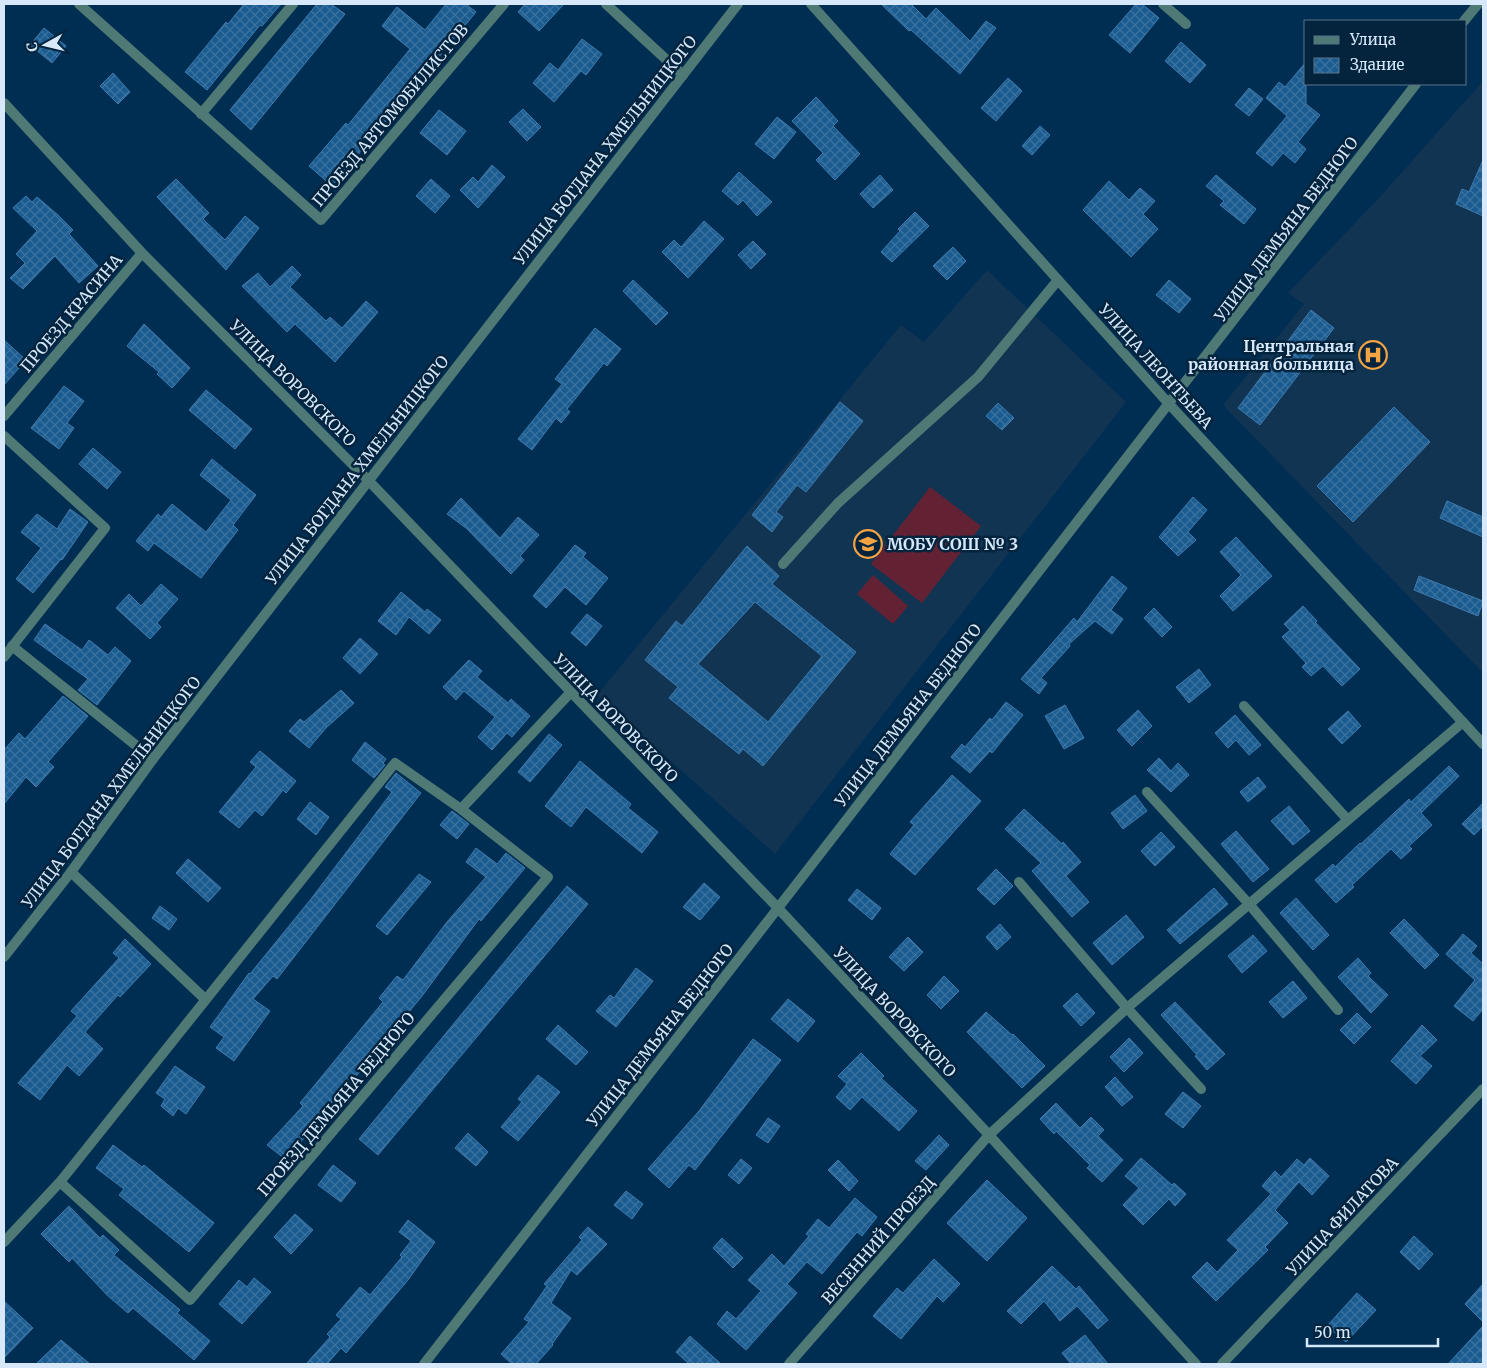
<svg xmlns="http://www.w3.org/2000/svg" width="1487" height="1368" viewBox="0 0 1487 1368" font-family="Merriweather,serif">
<defs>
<pattern id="building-cross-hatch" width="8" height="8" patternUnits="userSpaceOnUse" patternTransform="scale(1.25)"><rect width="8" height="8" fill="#1a5b90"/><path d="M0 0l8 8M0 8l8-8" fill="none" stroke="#3b73a0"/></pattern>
</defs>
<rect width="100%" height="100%" fill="#002e52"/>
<path fill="#113452" d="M1483,81V673L1223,405L1304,304L1288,293L1378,199Z
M987,270L1126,402L775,854L597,695L901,325L924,342Z"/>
<path fill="#632233" d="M930,487L981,526L922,603L871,564Z
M873,575L908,606L893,624L857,594Z"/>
<path fill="url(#building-cross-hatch)" stroke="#3f7aae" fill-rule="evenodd" d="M244,4H281L262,26L260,25L207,90L185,72L226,22L228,24Z
M317,4H331L345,14L251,130L230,110Z
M446,4H466L476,12L332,186L309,166L346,123L348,125L410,49L382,26L397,7L425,30Z
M525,4H564L539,31L518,12Z
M881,4H911L926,19L936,8L970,41L986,21L996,28L960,74L911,30L909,31Z
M1136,4H1142L1159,18L1130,53L1109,35Z
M44,28L66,46L52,63L30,45Z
M582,39L602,54L586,75L581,71L554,102L533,83L550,63L558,70Z
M1181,42L1206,65L1190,83L1165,61Z
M1306,62V104L1320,115L1298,142L1306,149L1295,163L1283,153L1272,166L1256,153L1287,116L1266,98L1279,82L1285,87Z
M113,73L130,92L118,104L100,86Z
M1008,78L1022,91L996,121L981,108Z
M1249,88L1263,99L1249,116L1235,105Z
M816,97L838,121L833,126L860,154L835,180L816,160L823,153L792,121Z
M523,109L541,127L527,141L509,122Z
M439,110L466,131L447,155L420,133Z
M777,117L796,132L774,159L755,144Z
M1040,126L1050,135L1032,155L1022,146Z
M1483,160V216L1456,204L1462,189L1469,192Z
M492,165L505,177L478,208L460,190L473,177L478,182Z
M739,172L772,202L757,216L743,200L738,205L722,191Z
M880,175L893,190L873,208L860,194Z
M1216,175L1256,209L1244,224L1220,205L1224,201L1206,186Z
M176,179L209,213L203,219L225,240L245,216L259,228L226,270L157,197Z
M431,179L450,196L435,213L416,196Z
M1109,181L1129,200L1140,188L1155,201L1143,214L1158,229L1131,257L1083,210Z
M26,196L32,202L37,197L58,215L73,230L69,234L98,266L79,283L55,256L23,289L10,278L25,263L16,254L37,231L13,208Z
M915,212L929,226L892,262L881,252L900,231L898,229Z
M704,221L724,239L688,278L662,252L674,240L681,247Z
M753,241L766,254L751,269L738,255Z
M953,247L966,261L947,280L933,266Z
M292,266L301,275L290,287L326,321L330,317L342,328L366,301L378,312L335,362L295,324L287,332L242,286L258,273L270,287Z
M633,280L668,313L656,325L623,291Z
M1169,280L1191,299L1179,313L1156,295Z
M1311,310L1334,328L1260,425L1238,408Z
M144,324L190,368L172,388L157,374L159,372L127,346Z
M595,328L621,349L607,366L604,363L567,409L570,412L561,423L556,418L532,450L518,439L562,384L555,379Z
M4,340L26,360L4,385Z
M64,386L84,401L67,423L74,428L59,449L31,428Z
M206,390L252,429L235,449L189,410Z
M840,402L863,421L806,492L797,485L776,512L783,517L772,532L752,515Z
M998,403L1014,418L1002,430L986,416Z
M1394,407L1430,442L1353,522L1317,486Z
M93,448L121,472L107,489L79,464Z
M212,459L256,495L233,525L238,530L201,578L154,543L148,551L136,541L158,514L161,517L172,504L206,532L231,500L200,475Z
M1193,497L1207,510L1188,532L1196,540L1178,556L1159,537Z
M461,498L500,538L518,517L539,535L520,556L524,560L511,574L466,528L447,514Z
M1447,501L1483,517V537L1440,518Z
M70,509L88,522L62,560L61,559L33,593L16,579L41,548L21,532L37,514L57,529Z
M1236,537L1272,576L1233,611L1220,596L1241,575L1220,552Z
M575,545L586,553L583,557L608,578L586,605L565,587L546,608L533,596Z
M747,546L779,576L772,584L856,652L763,766L743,749L739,754L669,698L678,687L645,660L676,621L682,626ZM755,602L822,656L768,722L698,664Z
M1112,576L1127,588L1111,610L1123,619L1112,634L1095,621L1069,644L1070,646L1041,678L1047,683L1039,694L1021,679L1074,618L1077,622Z
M1419,576L1483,601L1478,616L1414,590Z
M161,584L178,599L157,623L161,627L150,639L116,608L129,594L141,606Z
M401,592L425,612L427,609L441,620L429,634L409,617L396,635L378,621Z
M1303,606L1317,621L1315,622L1360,669L1342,686L1323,666L1311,676L1302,667L1306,663L1282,637L1290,630L1284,624Z
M1154,608L1172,627L1162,637L1144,618Z
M587,614L602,626L586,646L571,633Z
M45,624L82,650L89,640L108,655L115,647L131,661L97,705L78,690L88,679L34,640Z
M360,638L378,654L360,674L343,658Z
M469,660L482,671L477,677L508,703L511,699L530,716L512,737L507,733L492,750L478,737L495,717L464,691L456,700L443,687Z
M1199,669L1211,685L1189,703L1176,687Z
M341,690L354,703L326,728L309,748L289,731L300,719L304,722Z
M63,696L88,716L48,762L54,767L36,787L26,777L4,804V750L19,733L25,739Z
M1006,702L1023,715L992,753L990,751L970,773L951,757L962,744L965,747L990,718L992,720Z
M1065,705L1084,738L1064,749L1045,716Z
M1138,710L1152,726L1132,746L1117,730Z
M1348,711L1361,726L1342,744L1328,729Z
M1235,715L1261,745L1249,755L1236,740L1228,748L1215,733Z
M549,734L562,745L530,782L518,772Z
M365,742L386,759L383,763L385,765L374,778L352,760Z
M260,751L296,781L286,793L283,790L262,816L255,810L239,828L219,812L256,767L250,762Z
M1159,758L1171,771L1178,763L1189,775L1171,792L1147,770Z
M580,761L631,804L628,808L658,832L642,853L586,807L571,827L545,806Z
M1449,766L1459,776L1421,813L1432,825L1409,846L1412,849L1401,859L1391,849L1352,885L1354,887L1336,903L1315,880L1333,864L1335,867L1360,843L1361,844L1409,799L1411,802Z
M396,773L421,793L277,979L273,976L253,999L270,1011L234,1061L216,1048L224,1037L210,1027L249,973L250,974L311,899L392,792L385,787Z
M952,775L981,801L915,875L890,854L914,825L910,822Z
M1258,777L1266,787L1248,802L1240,792Z
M1135,795L1147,811L1123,829L1111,813Z
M310,802L329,817L316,835L297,819Z
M1483,803V826L1474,835L1462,824Z
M1289,806L1310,831L1293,845L1271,821Z
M1024,809L1062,844L1063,842L1081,862L1066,876L1089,902L1072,917L1032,871L1041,863L1005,829Z
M452,811L469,824L457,839L440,825Z
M1236,831L1269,869L1253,882L1221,844Z
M1161,832L1175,847L1155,866L1141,851Z
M476,848L497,864L506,853L525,868L481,921L479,919L422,996L316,1125L285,1159L267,1145L303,1106L300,1103L383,1002L379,998L397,976L403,980L447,922L486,877L466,862Z
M188,859L221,888L208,902L176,873Z
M996,869L1013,886L994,905L977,889Z
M419,874L431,882L387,935L376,926Z
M704,883L720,897L700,920L683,907Z
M567,886L588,904L378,1155L359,1139Z
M1214,888L1228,904L1180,944L1167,930Z
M857,889L881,908L872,920L848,900Z
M1296,898L1329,935L1313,950L1280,913Z
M160,906L177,919L169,930L152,918Z
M1126,915L1144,937L1112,965L1093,943Z
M1404,919L1439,955L1425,969L1390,933Z
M1000,924L1011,937L997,950L986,937Z
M1463,934L1477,946L1471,953L1483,964V1009L1473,1021L1454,1006L1475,980L1446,954Z
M1253,935L1267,951L1242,973L1228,956Z
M908,937L923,952L904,971L889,957Z
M125,939L151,964L120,997L118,995L85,1032L103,1049L79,1076L67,1065L40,1100L18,1083L77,1016L71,1011L119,958L113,953Z
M1358,958L1371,973L1368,976L1388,995L1371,1013L1338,977Z
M636,968L653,981L616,1027L596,1011L610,995L614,998Z
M944,976L959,991L941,1009L927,995Z
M1293,981L1307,998L1283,1018L1269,1002Z
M1077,993L1095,1013L1081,1026L1063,1006Z
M788,999L815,1021L798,1042L771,1019Z
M1175,1002L1225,1054L1207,1070L1195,1056L1197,1055L1161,1015Z
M986,1012L1012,1035L1013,1034L1045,1066L1022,1088L967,1032Z
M1357,1013L1371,1027L1354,1044L1340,1030Z
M558,1025L588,1052L576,1065L546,1039Z
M1422,1025L1437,1040L1420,1056L1432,1066L1416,1084L1391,1061Z
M1129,1038L1143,1053L1124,1072L1110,1057Z
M753,1039L781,1060L695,1170L689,1165L669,1188L648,1169L699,1111Z
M861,1053L884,1076L881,1078L917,1111L899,1131L862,1097L850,1110L836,1097L847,1084L838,1076Z
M175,1066L205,1087L186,1114L178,1108L173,1116L161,1106L165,1099L156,1093Z
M538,1075L560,1092L518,1141L501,1127L522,1102L518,1099Z
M1115,1077L1133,1097L1122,1106L1105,1087Z
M1183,1092L1201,1106L1183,1128L1165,1114Z
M1056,1103L1080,1128L1091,1117L1104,1130L1098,1136L1123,1160L1102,1182L1087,1168L1090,1165L1056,1131L1054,1134L1040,1119Z
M768,1118L780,1126L768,1143L756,1135Z
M468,1133L488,1152L476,1166L455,1148Z
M939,1135L949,1145L926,1170L915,1161Z
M113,1145L142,1167L144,1165L214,1223L189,1252L119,1195L124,1189L96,1168Z
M1141,1158L1172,1185L1174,1183L1186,1194L1175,1206L1169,1199L1143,1225L1123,1205L1139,1188L1125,1176Z
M1310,1158L1329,1176L1312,1195L1299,1182L1275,1210L1288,1223L1265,1247L1268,1250L1216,1301L1192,1277L1207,1262L1217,1272L1238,1250L1227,1240L1271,1194L1262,1186L1275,1171L1281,1177L1297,1159L1304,1165Z
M741,1159L752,1168L739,1184L728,1175Z
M838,1160L858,1181L849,1191L828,1170Z
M333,1165L356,1183L341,1202L318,1185Z
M987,1180L1027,1218L987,1261L947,1223Z
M626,1191L643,1204L632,1219L614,1205Z
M855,1198L877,1217L862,1236L857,1232L822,1274L807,1262L787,1284L797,1293L746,1350L717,1324L727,1311L736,1319L761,1291L748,1280L772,1254L784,1266L809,1236L806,1234L818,1219L829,1228Z
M69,1206L100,1238L103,1235L119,1250L114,1255L180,1310L177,1313L210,1341L194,1360L133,1308L128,1313L108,1296L72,1258L69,1262L41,1234Z
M295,1214L313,1230L291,1254L274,1237Z
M408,1220L435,1242L408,1280L346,1353L341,1348L327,1364H306L330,1337L327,1334L341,1319L336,1315L360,1287L370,1295L402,1257L400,1255L411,1241L399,1232Z
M588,1227L607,1244L577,1275L571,1270L551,1303L571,1318L552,1344L553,1345L536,1364H512L501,1354L529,1322L524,1319L547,1286L544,1284L582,1240L579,1237Z
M1414,1236L1433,1254L1419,1270L1400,1252Z
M722,1238L743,1258L733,1268L713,1248Z
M934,1259L960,1284L943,1302L937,1296L901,1339L873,1316L897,1288L903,1293Z
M1052,1266L1076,1289L1079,1286L1108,1320L1098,1329L1077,1306L1060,1321L1044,1301L1021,1324L1007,1311Z
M254,1278L271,1292L242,1324L219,1304L239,1280L247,1287Z
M1483,1284V1322L1465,1304Z
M1357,1293L1376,1310L1346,1342L1327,1326Z
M4,1301L33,1328L4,1358Z
M1483,1326V1364H1448Z
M1085,1335L1108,1364H1071L1062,1353Z
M690,1336L721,1364H689L676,1352Z
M61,1340L90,1364H36Z"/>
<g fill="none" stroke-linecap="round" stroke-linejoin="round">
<path stroke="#4e7975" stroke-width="10" d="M783,564L838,503L978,377L1058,280"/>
<path stroke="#4e7975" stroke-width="10" d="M79,4L321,220L504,4
M606,4L683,75
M1163,4L1186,24
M4,103L142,253L368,480L777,907L989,1135L1196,1364
M201,114L293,4
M4,416L142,253
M4,436L105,528L4,657
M12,646L153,759
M1244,706L1348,820
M1147,792L1249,904L1338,1010
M71,872L205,999
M1019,882L1127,1008L1201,1089
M60,1182L190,1300L548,877L461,809L571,692
M4,1242L60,1182L395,763L461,809
M789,1364L989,1135L1127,1008L1463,722
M1222,1364L1483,1089"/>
<path stroke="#4e7975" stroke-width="10" d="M811,4L1170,405L1483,744
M1464,21L1478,4
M4,957L71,872L153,759L738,4
M424,1364C754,937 1088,512 1416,84"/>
</g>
<defs>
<symbol id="hospital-ring" viewBox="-11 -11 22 22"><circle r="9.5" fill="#04243e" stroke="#f4a443" stroke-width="1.5"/><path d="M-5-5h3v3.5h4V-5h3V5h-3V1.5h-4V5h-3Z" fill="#f4a443"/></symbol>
<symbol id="school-ring" viewBox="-11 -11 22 22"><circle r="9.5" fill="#04243e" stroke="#f4a443" stroke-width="1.5"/><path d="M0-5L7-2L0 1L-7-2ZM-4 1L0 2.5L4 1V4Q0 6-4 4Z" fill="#f4a443"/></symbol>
</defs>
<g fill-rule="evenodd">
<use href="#hospital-ring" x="1357" y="339" width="32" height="32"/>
<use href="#school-ring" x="852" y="528" width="32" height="32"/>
</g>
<g text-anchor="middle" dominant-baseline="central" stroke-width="5" stroke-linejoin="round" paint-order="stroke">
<g font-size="16" fill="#d6e8fa" stroke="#04243e">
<text transform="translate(390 115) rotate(-50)">ПРОЕЗД АВТОМОБИЛИСТОВ</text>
<text transform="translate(605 150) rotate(-52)">УЛИЦА БОГДАНА ХМЕЛЬНИЦКОГО</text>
<text transform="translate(1286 229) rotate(-53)">УЛИЦА ДЕМЬЯНА БЕДНОГО</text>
<text transform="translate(71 313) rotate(-50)">ПРОЕЗД КРАСИНА</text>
<text transform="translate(1156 366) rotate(48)">УЛИЦА ЛЕОНТЬЕВА</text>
<text transform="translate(293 383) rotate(45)">УЛИЦА ВОРОВСКОГО</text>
<text transform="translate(357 470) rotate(-52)">УЛИЦА БОГДАНА ХМЕЛЬНИЦКОГО</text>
<text transform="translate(908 715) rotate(-52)">УЛИЦА ДЕМЬЯНА БЕДНОГО</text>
<text transform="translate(616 718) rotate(46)">УЛИЦА ВОРОВСКОГО</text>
<text transform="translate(111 792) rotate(-53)">УЛИЦА БОГДАНА ХМЕЛЬНИЦКОГО</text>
<text transform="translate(895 1012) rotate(47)">УЛИЦА ВОРОВСКОГО</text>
<text transform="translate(660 1035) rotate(-52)">УЛИЦА ДЕМЬЯНА БЕДНОГО</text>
<text transform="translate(336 1104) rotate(-50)">ПРОЕЗД ДЕМЬЯНА БЕДНОГО</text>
<text transform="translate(1342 1216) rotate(-47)">УЛИЦА ФИЛАТОВА</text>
<text transform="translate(878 1240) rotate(-49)">ВЕСЕННИЙ ПРОЕЗД</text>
</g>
<g font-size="16" font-weight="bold" fill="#d6e8fa" stroke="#04243e" text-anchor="end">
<text x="1354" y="346">Центральная<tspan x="1354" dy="18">районная больница</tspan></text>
<text x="887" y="544" text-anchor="start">МОБУ СОШ № 3</text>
</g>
</g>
<rect width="1487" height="1368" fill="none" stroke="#d6e8fa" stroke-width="10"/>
<rect x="1304" y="20" width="162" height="65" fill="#04243e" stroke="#587289"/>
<rect x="1314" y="36" width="25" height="8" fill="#4e7975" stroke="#587289"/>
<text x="1350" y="45" font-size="15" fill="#d6e8fa">Улица</text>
<rect x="1314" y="58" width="25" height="15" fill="url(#building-cross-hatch)" stroke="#587289"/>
<text x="1350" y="70" font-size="15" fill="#d6e8fa">Здание</text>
<g transform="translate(45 45) rotate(262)" stroke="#04243e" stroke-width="4" paint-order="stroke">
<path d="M0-4L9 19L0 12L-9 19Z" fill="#d6e8fa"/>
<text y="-8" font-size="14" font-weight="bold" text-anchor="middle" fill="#d6e8fa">С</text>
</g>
<path d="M1307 1338v8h131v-8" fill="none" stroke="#d6e8fa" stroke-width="2.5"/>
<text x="1314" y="1338" font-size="15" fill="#d6e8fa" stroke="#04243e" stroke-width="4" paint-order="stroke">50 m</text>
</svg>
